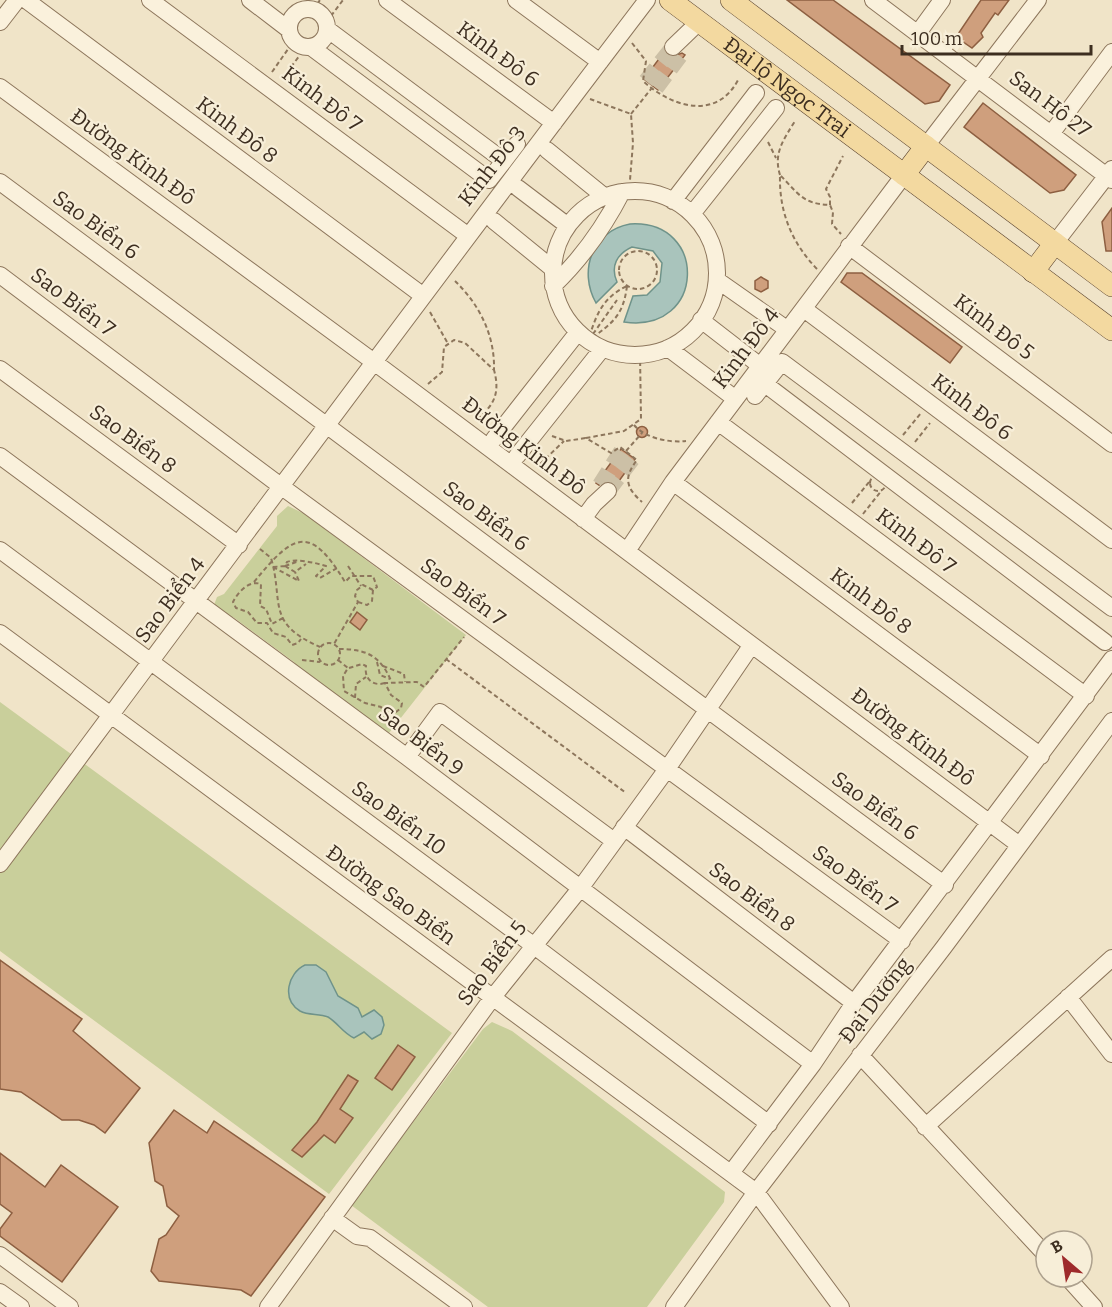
<svg xmlns="http://www.w3.org/2000/svg" width="1112" height="1307" viewBox="0 0 1112 1307" font-family="Bitter,serif">
<rect width="100%" height="100%" fill="#f0e4c8"/>
<path fill="#c9cf9b" d="M288,506L305,514L466,635L389,733L296,667L294,662L233,617L228,618L214,605L217,597L224,594L277,526V516Z
M0,702L452,1033L329,1194L0,951Z
M492,1022L512,1031L725,1192L724,1202L647,1307H488L351,1205L483,1029Z"/>
<path fill="#a9c4bc" stroke="#6f938a" stroke-width="1.5" d="M630,224C709,219 706,334 624,322L633,296L647,295L660,282L662,263L653,251L632,247C617,254 610,266 617,282L596,303C578,271 592,231 630,224Z
M305,965H316L326,972L338,996L358,1008L362,1017L374,1010L382,1017L384,1025L381,1034L372,1039L364,1032L354,1038C343,1033 338,1023 328,1017C319,1013 309,1016 300,1011C281,999 288,973 305,965Z"/>
<path fill="#cf9f7d" stroke="#8d5f41" stroke-width="1.5" d="M787,0H833L950,85L939,101L925,104Z
M981,0H1009L998,15L995,13L981,33L983,37L972,48L956,37Z
M664,52L671,57L682,53L685,55L658,90L644,79Z
M983,103L1076,175L1064,190L1050,193L964,127Z
M1112,208V251H1106L1102,222Z
M847,273H862L962,347L950,363L841,282Z
M761,277L768,281V288L761,292L755,289V281Z
M636.5 432a5.5 5.5 0 1 1 11 0a5.5 5.5 0 1 1-11 0Z
M621,449L635,459L616,485L606,481L599,485L596,483Z
M357,612L367,620L360,630L350,622Z
M0,960L82,1019L73,1031L140,1088L105,1133L94,1125L79,1120H62L21,1092L0,1089Z
M398,1045L415,1057L392,1090L375,1078Z
M348,1075L358,1081L340,1109L353,1118L335,1143L324,1135L302,1157L292,1150L317,1122Z
M174,1110L207,1133L214,1121L325,1197L251,1296L241,1290L159,1281L151,1271L159,1239L166,1235L179,1216L167,1206L163,1186L155,1181L149,1143Z
M0,1153L45,1187L61,1165L118,1207L62,1282L0,1236V1229L12,1213L0,1204Z"/>
<g fill="none" stroke-linecap="round" stroke-linejoin="round">
<path stroke="#ccc0a6" stroke-width="16" stroke-dasharray="16 8" stroke-linecap="butt" d="M646,81L673,47
M656,88L682,53
M600,485L622,450
M608,491L633,458"/>
<defs>
<path id="minor" d="M26,0L422,295
M150,0L467,235
M250,0L288,29
M387,0L554,123
M516,0L600,62
M873,0L1112,180
M289 28a19 19 0 1 1 38 0a19 19 0 1 1-38 0Z
M0,22L17,0
M918,33L942,0
M311,47L489,180L504,161L327,29
M673,47L699,22
M0,87L374,362L1018,844
M1051,134L1112,52
M926,146L1038,0
M547,150L605,197
M504,161L517,144
M0,182C316,416 628,653 945,885
M518,188L568,226
M553 273a82 82 0 1 1 164 0a82 82 0 1 1-164 0Z
M673,201L756,93
M692,214L776,108
M494,221L553,269
M1055,243L1112,169
M849,246L1112,444
M0,275L282,487L902,941
M717,280L781,325
M553,286C580,260 604,227 622,192
M804,309L1112,540
M701,320L754,361
M668,348L729,394
M0,369L239,545
M765,384L1105,642
M755,396L782,362L1112,608
M718,422L1086,696
M494,439L578,332
M0,456L407,757L813,1064
M517,456L602,349
M673,482L1041,756
M583,519L594,504L608,491
M0,550L533,945L769,1124
M627,551L673,482L904,175
M0,633L756,1192L841,1307
M407,757L440,712L614,841
M624,827L854,1003
M0,864C215,575 429,286 647,0
M1068,997L1112,1054
M860,1055L1046,1255
M925,1127L1112,958
M731,1173L813,1064L854,1003L1112,659
M332,1218L357,1236L370,1238L464,1307
M0,1255L70,1307
M1067,1277L1094,1307
M0,1292L21,1307
M268,1307L493,997L579,890L667,769L751,646
M674,1307L756,1192L944,947L1112,721"/>
<g id="major">
<path id="s1" d="M670,0L1112,330"/>
<path d="M731,0L1112,286"/>
<path d="M904,175L926,146"/>
<path d="M1033,272L1055,243"/>
</g>
</defs>
<use href="#minor" stroke="#8d765c" stroke-width="18"/>
<use href="#major" stroke="#5b4430" stroke-width="22"/>
<path stroke="#8d765c" stroke-width="2" stroke-dasharray="4.5 3" stroke-linecap="butt" d="M313,10L320,0
M331,16L343,0
M632,43L646,61L643,81C670,106 716,122 738,80
M272,72L293,42
M282,79L300,55
M590,99L631,114L633,143L630,180
M631,114L651,89
M768,142L776,158
M780,175C773,153 784,139 795,121
M830,205V197L826,189L843,156
M619 270a19 19 0 1 1 38 0a19 19 0 1 1-38 0Z
M817,269C791,242 779,211 780,175C798,193 802,204 830,205L833,212L832,224L841,234
M627,286C623,317 612,323 588,341C596,315 602,298 627,286Z
M430,312L447,342
M593,334L617,300
M640,354L641,419L624,431L586,438L611,453L620,447L637,460C624,477 625,487 642,502
M428,384L442,372L444,347L454,340L465,343L494,370C495,335 479,304 455,281
M477,419C495,405 500,392 494,370
M634,425C645,438 669,443 686,441
M903,435L921,413
M552,436L566,441L586,438
M915,442L930,423
M626,451L642,433
M540,464L564,441
M870 483a8 8 0 1 1 16 0a8 8 0 1 1-16 0Z
M852,503L869,482
M863,514L882,490
M260,549L271,558C284,602 265,623 320,647
M285,566L295,572L306,564
M285,566L299,561
M348,566L361,586
M273,567L285,566L287,562C296,558 316,563 326,566L316,576L320,578L337,568
M273,567L299,581L295,572
M254,582C294,533 310,524 345,582L351,576H373L377,587L373,590L363,585L357,590L355,596L358,602L334,644
M358,602L367,605L372,601L373,590
M283,618L272,624L266,609L260,606L261,584C249,580 238,592 233,602L236,608L248,612L257,623H267L273,633L286,637L292,645L298,643L301,639
M318 654a11 11 0 1 1 22 0a11 11 0 1 1-22 0Z
M339,649C367,649 381,656 392,683
M446,659L626,793
M302,660L320,662
M338,660L348,668L343,676L344,691L365,703L381,707L384,713L392,715L401,708L402,703L391,695L385,683L417,682L424,687L464,637
M377,662L380,675L390,679
M383,666L404,674L405,682
M349,668L362,664L366,666C364,678 372,687 385,683
M355,698L356,684L366,677"/>
<use href="#minor" stroke="#faf1dc" stroke-width="16"/>
<use href="#major" stroke="#f3d9a0" stroke-width="21"/>
</g>
<g text-anchor="middle" dominant-baseline="central" stroke-width="4.5" stroke-linejoin="round" paint-order="stroke">
<g font-size="21" fill="#3d2e20" stroke="#f7eed8">
<text transform="translate(498 54) rotate(36)">Kinh Đô 6</text>
<text stroke="none"><textPath href="#s1" startOffset="146">Đại lộ Ngọc Trai</textPath></text>
<text transform="translate(322 99) rotate(37)">Kinh Đô 7</text>
<text transform="translate(1050 104) rotate(37)">San Hô 27</text>
<text transform="translate(237 130) rotate(37)">Kinh Đô 8</text>
<text transform="translate(133 157) rotate(36)">Đường Kinh Đô</text>
<text transform="translate(492 166) rotate(-52)">Kinh Đô 3</text>
<text transform="translate(96 225) rotate(36)">Sao Biển 6</text>
<text transform="translate(73 302) rotate(37)">Sao Biển 7</text>
<text transform="translate(994 327) rotate(37)">Kinh Đô 5</text>
<text transform="translate(746 348) rotate(-53)">Kinh Đô 4</text>
<text transform="translate(972 407) rotate(37)">Kinh Đô 6</text>
<text transform="translate(133 439) rotate(36)">Sao Biển 8</text>
<text transform="translate(524 446) rotate(37)">Đường Kinh Đô</text>
<text transform="translate(486 516) rotate(37)">Sao Biển 6</text>
<text transform="translate(916 541) rotate(37)">Kinh Đô 7</text>
<text transform="translate(463 592) rotate(36)">Sao Biển 7</text>
<text transform="translate(170 600) rotate(-53)">Sao Biển 4</text>
<text transform="translate(871 601) rotate(37)">Kinh Đô 8</text>
<text transform="translate(913 737) rotate(37)">Đường Kinh Đô</text>
<text transform="translate(421 741) rotate(37)">Sao Biển 9</text>
<text transform="translate(875 806) rotate(36)">Sao Biển 6</text>
<text transform="translate(399 818) rotate(36)">Sao Biển 10</text>
<text transform="translate(855 879) rotate(36)">Sao Biển 7</text>
<text transform="translate(391 895) rotate(36)">Đường Sao Biển</text>
<text transform="translate(752 897) rotate(37)">Sao Biển 8</text>
<text transform="translate(492 963) rotate(-53)">Sao Biển 5</text>
<text transform="translate(875 1000) rotate(-52)">Đại Dương</text>
</g>
</g>
<g transform="translate(1064 1259) rotate(331)"><circle r="28" fill="#f7eed8" stroke="#ada18e" stroke-width="1.5"/>
<path d="M0-4.5L10 22L0 15L-10 22Z" fill="#9e2a2b"/>
<text y="-9" font-size="16" font-weight="bold" text-anchor="middle" fill="#3d2e20">B</text>
</g>
<path d="M902 45v9h189v-9" fill="none" stroke="#3d2e20" stroke-width="3"/>
<text x="911" y="45" font-size="18" fill="#3d2e20" stroke="#f7eed8" stroke-width="4.5" paint-order="stroke">100 m</text>
</svg>
